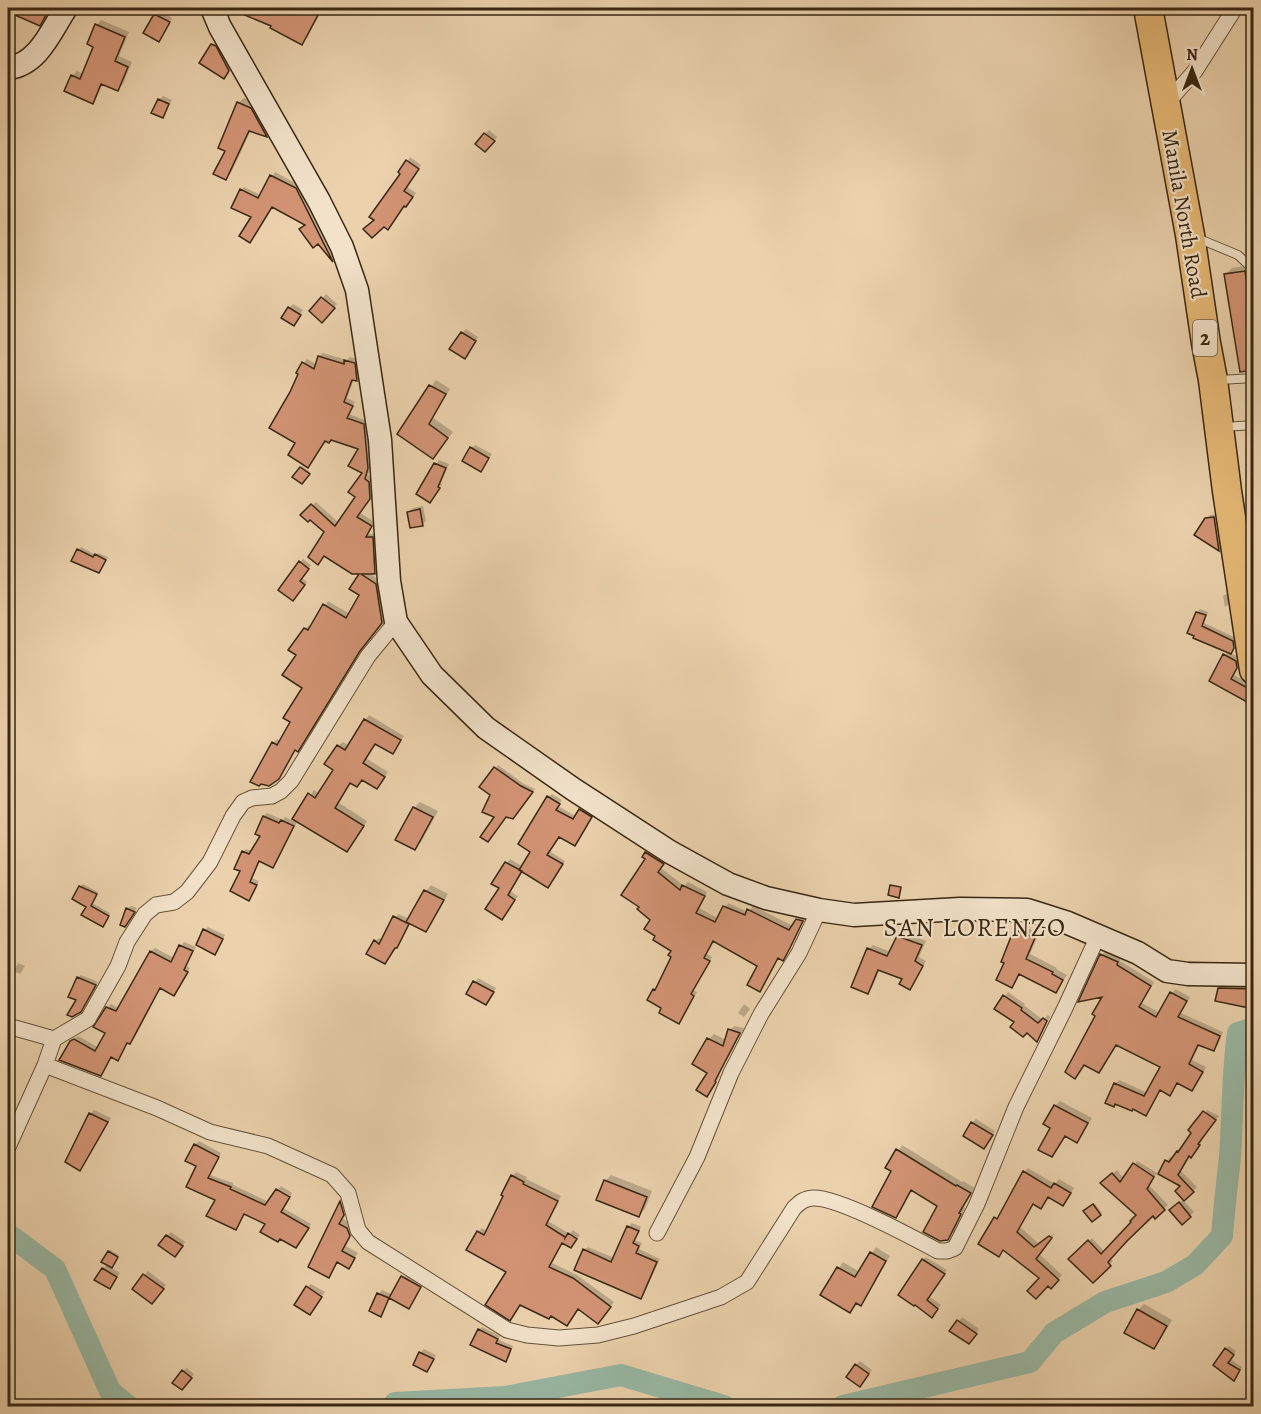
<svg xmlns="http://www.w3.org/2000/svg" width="1261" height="1414" viewBox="0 0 1261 1414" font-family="Alegreya,serif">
<rect width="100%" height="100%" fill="#ebd2ad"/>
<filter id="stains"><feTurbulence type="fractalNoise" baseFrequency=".00333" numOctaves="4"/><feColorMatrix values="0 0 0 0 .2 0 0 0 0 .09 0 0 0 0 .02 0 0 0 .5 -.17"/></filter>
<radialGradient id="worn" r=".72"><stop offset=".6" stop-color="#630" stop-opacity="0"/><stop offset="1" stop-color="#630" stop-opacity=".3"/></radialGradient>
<path fill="#0003" d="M8,8H51L39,24L15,13L9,21L8,20Z
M187,8H198L194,11Z
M233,8H323L307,38L301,43L273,25Z
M159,11L172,18L159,40L145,33Z
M101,20L129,32L119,56L132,62L123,84L118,89L103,83L97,97L92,102L72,76L77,71L83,74L95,46L97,25Z
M216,41L232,66L228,73L212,45Z
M163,96L172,100L163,116L159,100Z
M244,98L256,103L271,131L267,135L251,130L231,173L226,178L227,150L238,103Z
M489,130L497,137L489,147L485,134Z
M410,157L421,165L407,187L416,193L409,202L376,220Z
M275,172L299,185L336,258L333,260L318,242L307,224L272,206L250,241L253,216L241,190L244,187L261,195Z
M1250,265L1254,284V368L1226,274L1232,268Z
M326,294L337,304L326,317L311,311Z
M293,304L303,310L297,320L289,308Z
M466,329L478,337L468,353L462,333Z
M323,353L347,360L350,357L358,359L360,376L357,380L354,379L347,398L355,402L349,414L367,421L371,463L368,475L372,478L373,494L360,513L375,522L368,534H376L378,568L374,572H368L379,580L386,618L363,645L278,778L273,743L277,739L281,741L292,721L304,688L298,655L305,629L309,625L312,627L328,601L350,614L361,595L352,589L362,572L326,531L310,518L302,515L316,502L339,523L357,497L364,473L360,448L331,438L326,440L311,462L298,442L291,393L304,363L307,359L317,365L319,356Z
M436,380L450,389L433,418L453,432L433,457L399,433Z
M475,445L492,454L481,470L471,448Z
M439,460L449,464L441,483L442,484L433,497L436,464Z
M302,466L310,472L302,483L294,477Z
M423,506L426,521L422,525L409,512L413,508Z
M1217,514L1222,547L1219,550L1196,535L1210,515Z
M81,547L96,555L98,553L108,557L99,571L78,550Z
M303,559L311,565L302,578L307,582L296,596L300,562Z
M1229,592L1231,602L1225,607L1223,596Z
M1200,609L1208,612L1204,623L1236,638V644L1230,653L1239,657L1240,663L1234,675L1254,686V691L1246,700L1211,681L1228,651L1195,637L1197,612Z
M369,715L404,736L392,752L376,743L366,758L388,772L381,783L377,788L363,778L351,782L339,803L367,821L351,846L347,850L298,820L276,863L272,866L260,860L252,878L259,881L249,899L242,871L243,852L246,849L253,851L262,835L257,833L264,816L267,813L283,820L285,817L293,821L314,790L320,794L335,769L338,746L343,742L349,746Z
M498,765L524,784L535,789L516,814L497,816L492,794L481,787Z
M552,794L562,800L558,806L577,817L584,807L594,813L575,844L559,835L549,851L565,861L548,886L522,870L510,891L518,896L502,918L501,888L493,883L510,859L523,867L533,851L548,797Z
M420,802L438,811L421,842L415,848L414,808Z
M650,849L667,860L661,868L684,886L688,882L707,892L699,908L719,919L728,903L748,912L753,906L793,926L801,915L806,917L786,955L783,959L779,957L760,990L759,965L715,940L707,954L712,957L693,990L697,992L682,1018L678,1022L663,1008L654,990L659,986L673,956V950L657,935L652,920L646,853Z
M83,884L98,892L92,903L110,913L105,923L88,906L80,887Z
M431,885L448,894L431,925L425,930L410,922L400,943L388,959L375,941L379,938L383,940L398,914L410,919L426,891Z
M131,906L137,908L129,921L127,909Z
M1020,925L1039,933L1030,954L1057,968L1056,969L1067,975L1056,991L1020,973L1011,986L1006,962L1015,930Z
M208,927L225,935L215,953L205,930Z
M903,932L926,941L919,957L926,961L914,984L909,988L904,979L880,969L872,988L868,992L869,949L873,945L891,952L898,937Z
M184,942L196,947L186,966L190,968L177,990L161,987L134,1039L130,1042H128L117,1059L112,1056L101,1074L71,1042L78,1036L99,1048L107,1032V1008L111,1004L119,1008L151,951L155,948L174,958Z
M1106,951L1121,957L1120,961L1154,982L1142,1003L1160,1013L1175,989L1190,997L1181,1013L1223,1032L1218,1045L1214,1049L1200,1044L1192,1060L1206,1067L1196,1085L1192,1089L1178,1082L1169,1094L1161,1089L1146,1115L1116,1103L1114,1105L1115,1084L1119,1080L1148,1093L1162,1067L1117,1044L1099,1071L1085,1063L1075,1077L1105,995L1102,955Z
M18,963L25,966L20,974L14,971Z
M81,975L98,982L84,1007L78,999V978Z
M478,978L496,988L486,1003L468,994Z
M1223,985L1254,986V1008L1219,989Z
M1008,992L1025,1004L1024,1005L1043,1020L1048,1015L1050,1017L1037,1040L996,1008Z
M744,1004L750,1009L744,1017L738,1013Z
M734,1026L744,1028L719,1075L720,1076L706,1095L709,1072L694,1064L709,1039L714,1034L726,1040L729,1031Z
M1060,1101L1092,1118L1082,1136L1077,1141L1066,1135L1052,1155V1127L1055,1106Z
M94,1110L111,1118L80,1169L90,1114Z
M1207,1110L1219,1116L1201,1140L1202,1141L1195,1153L1190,1155L1181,1171L1197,1187L1183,1200L1194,1212L1182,1223L1171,1210L1184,1199L1182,1186L1167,1161L1170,1157L1173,1159L1182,1149Z
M976,1119L995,1131L984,1147L972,1123Z
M199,1141L221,1153L210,1175L233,1183V1185L269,1202L276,1191L289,1199L283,1208L311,1224L299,1243L267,1223L245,1213L236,1228L198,1165L195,1145Z
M902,1145L962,1182L963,1181L975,1188L963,1207L965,1208L953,1233L947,1239L939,1205L913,1189L901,1211L896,1216L893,1170L888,1167Z
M1137,1161L1157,1173L1149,1185L1168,1205L1155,1217L1153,1214L1110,1258L1113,1261L1093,1281L1070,1259L1092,1238L1105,1252L1138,1215L1102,1183L1117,1170L1124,1179Z
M1028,1168L1055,1184L1059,1179L1074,1188L1067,1199L1049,1195L1045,1202L1034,1203L1020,1227L1039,1244L1055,1233L1039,1254L1062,1275L1051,1287L1004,1248L999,1255L995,1218L1001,1215L1024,1172Z
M516,1172L527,1177L526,1179L561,1196L548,1221L570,1234L573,1230L580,1235L571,1246L563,1242L552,1263L577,1275L614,1302L602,1318L579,1307L567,1324L551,1314L521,1304L510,1319L508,1271L478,1232L482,1228L487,1231L512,1176Z
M611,1175L652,1191L645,1209L639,1215L605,1181Z
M281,1186L292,1193L291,1196L278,1189Z
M345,1198L348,1210L343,1219L352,1224L354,1230L346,1246L358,1253L348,1267L339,1261L329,1276L310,1267Z
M1095,1204L1102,1213L1092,1220L1085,1211Z
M632,1223L641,1227L635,1240L642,1243L639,1249L660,1259L644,1294L640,1298L584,1250L588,1247L614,1258L628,1227Z
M171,1232L185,1242L179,1251L167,1236Z
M876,1247L890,1256L866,1298L861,1304L857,1302L849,1312L822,1295L843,1262L860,1272Z
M110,1250L119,1255L110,1267L120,1273L109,1288L103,1269L108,1264L103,1261Z
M926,1257L947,1270L929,1296L941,1305L935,1313L915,1303L923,1260Z
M148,1271L166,1285L156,1299L134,1289Z
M406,1274L423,1283L412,1303L409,1307L390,1297L380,1315L371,1310L379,1294L382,1290L393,1295Z
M1254,1280V1290L1249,1287Z
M311,1284L325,1292L310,1313L307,1287Z
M1144,1304L1172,1320L1159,1342L1153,1348L1138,1310Z
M962,1317L979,1329L972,1339L952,1330Z
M482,1327L500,1336L499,1338L480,1329Z
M478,1331L513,1346L509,1357L506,1360Z
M1229,1346L1236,1351L1230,1359L1242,1367L1236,1376L1225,1374L1226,1349Z
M424,1349L436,1355L427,1370L420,1353Z
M860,1361L872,1370L864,1381L856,1365Z
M187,1368L194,1374L186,1385L183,1371Z
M622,1398L636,1406H601L606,1399L617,1402Z"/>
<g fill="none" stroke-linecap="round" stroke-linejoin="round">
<path stroke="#99b8a4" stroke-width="22" d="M8,1234L55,1269L110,1391L128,1406
M393,1406L395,1403L505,1397L621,1375L724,1406
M843,1406L1030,1362L1054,1333L1105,1302L1166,1282L1195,1265L1222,1236C1224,1209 1227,1184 1230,1157C1233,1116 1232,1074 1238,1033L1254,1028"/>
</g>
<path fill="#d39475" stroke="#392712" stroke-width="1.5" d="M8,8H41L48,11L40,26L8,12Z
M228,8H318L315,13L318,15L302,45L270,28L271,26Z
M154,14L170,22L159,42L143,33Z
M95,24L125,37L115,61L128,67L118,91L101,84L93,104L64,91L71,75L80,79L93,47L87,44Z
M211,44L216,46L229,71L224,79L199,63Z
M158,99L169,104L163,118L151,113Z
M237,102L251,108L267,137L249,131L226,180L213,174L225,151L218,148Z
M484,133L495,141L485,152L475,144Z
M406,160L419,169L404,191L413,197L406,207L404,206L388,230L384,227L372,238L363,229L374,220L369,217L400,174L398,172Z
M270,175L296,188L333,262L318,244L313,248L299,229L305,225L272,207L250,243L239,236L251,217L231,208L240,189L258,198Z
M1245,271L1254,323V370L1240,372L1224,274Z
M321,297L335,308L322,323L309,311Z
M288,307L301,315L294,326L281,318Z
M461,332L476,341L465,359L449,349Z
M318,356L344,364V360L355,363L357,381L352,380L344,402L353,406L347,418L364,424L368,468L365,479L369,482L370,499L357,517L372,526L366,537H373L375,574H361L376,584L382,623L360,651L298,752L295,750L279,779L269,786L261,784L259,786L250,782L272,742L277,745L290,722L283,718L302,688L282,675L296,655L288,650L304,628L308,630L323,604L346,618L359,595L349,589L359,574H352L324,556L318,565L308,557L324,532L310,520L308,522L300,515L311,504L335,526L355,497L348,492L362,473L348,466L358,449L331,440L329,443L325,441L308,468L288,455L295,443L269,428L290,392L298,374L296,373L302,362L314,369Z
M429,385L446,394L429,424L448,438L433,459L397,434Z
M470,447L489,458L481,472L462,461Z
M434,463L446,468L438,487L440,488L430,503L416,494Z
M300,467L310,474L302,484L292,477Z
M420,509L423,526L410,528L407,512Z
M1214,517L1219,551L1194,535L1205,518Z
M77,549L93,557L95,554L106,560L99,573L71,561Z
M299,561L309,569L300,581L305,585L293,601L278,590Z
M1196,612L1206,615L1202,626L1233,641L1234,648L1231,654L1193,638L1194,636L1187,633Z
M1223,654L1236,661L1237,668L1231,679L1253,691L1247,702L1209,681Z
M364,719L401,740L393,754L375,744L363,763L385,777L377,789L362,780L357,787L350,783L335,808L364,826L347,852L292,819L308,793L315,798L333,770L324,764L337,745L345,750Z
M494,767L521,786L533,792L513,819L506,817L488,842L480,837L494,817L482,812L490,795L479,787Z
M547,796L560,804L556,810L573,819L579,809L592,817L575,846L559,837L547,855L563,864L548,888L519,870L530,852L518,844Z
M413,807L433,817L415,850L395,840Z
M263,816L279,823L281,820L294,826L273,868L259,861L250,882L257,885L249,901L230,891L240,871L234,869L242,851L249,854L260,836L255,834Z
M645,852L664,864L658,872L680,890L682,885L705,896L696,913L715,922L723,906L745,915L747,909L789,930L796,919L803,921L790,948L783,961L778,958L760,992L747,985L757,966L713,941L704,958L710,961L691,994L694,996L679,1024L659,1013L661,1008L647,1000L653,989L655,990L671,957L668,955L671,951L653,940L655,936L644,929L650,920L637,909L639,907L621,895L645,859L642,857Z
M505,862L522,871L508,895L515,900L502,920L485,909L499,888L491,884Z
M890,885L901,887L899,898L888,895Z
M79,886L97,894L91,906L109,916L103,927L81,915L86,907L72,899Z
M424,890L444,900L426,932L406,922Z
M126,908L135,912L125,927L120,925Z
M393,916L409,924L397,948H395L385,964L366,954L374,940L379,944Z
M203,929L223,939L215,955L196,945Z
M1014,929L1035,938L1026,959L1053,972L1052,974L1063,980L1056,993L1019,974L1012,988L996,980L1004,963L1001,962Z
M897,936L922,945L915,961L923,966L910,990L899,984L902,979L878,970L868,994L851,987L867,948L887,956Z
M179,945L193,951L184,970L188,972L174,996L160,988L130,1044L127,1043L118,1061L111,1057L101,1076L59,1060L70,1041L74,1039L95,1051L105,1033L93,1027L106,1007L116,1011L150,951L171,962Z
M1100,954L1118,962L1117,965L1151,986L1139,1007L1156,1017L1170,992L1187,1001L1178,1017L1220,1036L1214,1051L1198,1045L1189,1064L1203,1072L1192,1091L1177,1083L1170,1096L1160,1090L1146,1116L1133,1109L1132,1111L1115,1104L1114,1107L1105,1103L1114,1083L1144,1096L1160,1067L1116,1045L1099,1073L1084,1065L1075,1079L1065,1072L1095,1016L1092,1014L1102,997L1078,1002Z
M77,977L96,985L81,1012L72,1017L67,1015L76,1000L68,997Z
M473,981L494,992L486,1005L466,994Z
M1218,988L1254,989V1009L1215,1001Z
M1003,995L1022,1008L1021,1010L1038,1023L1043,1018L1047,1021L1037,1042L1027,1033L1023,1037L1010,1027L1014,1022L994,1009Z
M728,1029L740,1033L715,1081L716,1082L707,1097L696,1090L707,1073L692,1064L707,1038L723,1046Z
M1054,1105L1088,1123L1077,1143L1065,1136L1052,1157L1038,1150L1050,1128L1043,1124Z
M1203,1111L1216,1120L1198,1144L1200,1145L1191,1158L1189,1156L1178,1175L1194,1192L1184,1201L1175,1191L1180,1186L1158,1174L1165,1160L1169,1162L1177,1151L1178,1152L1191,1133L1188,1130Z
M89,1113L108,1122L80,1171L65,1162Z
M971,1122L993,1135L984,1149L963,1136Z
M194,1144L219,1157L208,1178L231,1187L230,1189L265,1205L276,1189L290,1197L281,1212L309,1228L296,1248L280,1239L278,1242L260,1232L265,1224L244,1214L236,1230L206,1216L215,1200L186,1187L196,1166L185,1161Z
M896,1149L956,1186L957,1185L971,1193L959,1213L961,1214L948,1240L940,1241L923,1232L937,1206L911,1190L896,1218L872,1207L891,1171L885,1168Z
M1133,1163L1154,1177L1147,1189L1165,1210L1155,1219L1153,1216L1127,1241L1108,1262L1111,1266L1093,1283L1068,1259L1088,1240L1101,1254L1131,1222L1130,1221L1136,1215L1100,1183L1112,1173L1120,1182Z
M1023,1171L1051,1188L1054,1183L1071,1193L1063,1206L1048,1197L1041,1209L1033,1204L1017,1232L1034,1247L1049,1236L1052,1238L1036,1259L1059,1280L1051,1289L1048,1286L1036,1299L1027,1291L1039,1278L1003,1250L999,1257L978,1244L994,1217L997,1219Z
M511,1175L524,1182L523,1184L558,1201L546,1225L565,1237V1238L568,1233L577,1239L571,1248L562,1243L549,1267L573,1278L611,1307L598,1324L578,1309L567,1326L551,1316L549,1319L520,1305L510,1321L485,1305L506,1272L466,1250L477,1231L484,1235L503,1196L501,1195Z
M604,1180L647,1197L639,1217L596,1200Z
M340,1201L344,1215L339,1224L347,1228L350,1236L342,1251L355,1258L349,1269L337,1262L329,1278L308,1267Z
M1179,1202L1191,1217L1182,1225L1169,1210Z
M1093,1204L1101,1215L1092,1222L1083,1211Z
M627,1226L639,1231L633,1243L639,1246L636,1253L657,1262L641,1299L574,1270L583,1249L611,1262Z
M166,1235L183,1246L175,1257L158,1245Z
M108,1251L118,1257L112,1268L101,1262Z
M870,1252L886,1261L861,1306L856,1303L850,1313L820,1295L837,1267L855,1277Z
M922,1259L945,1274L927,1300L938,1309L932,1318L915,1305L914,1306L898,1295Z
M102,1268L117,1277L110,1289L94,1280Z
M143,1274L164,1289L152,1304L132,1289Z
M401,1276L421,1287L409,1309L389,1298Z
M306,1286L322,1297L310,1315L294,1305Z
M377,1293L389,1298L381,1317L369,1311Z
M1137,1309L1167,1326L1154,1349L1124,1333Z
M957,1320L977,1334L969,1344L949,1331Z
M478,1329L498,1339L496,1343L511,1349L506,1362L470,1345Z
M1225,1348L1234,1355L1228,1363L1240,1370L1234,1381L1213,1365Z
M419,1352L434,1359L427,1372L413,1365Z
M855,1364L869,1374L860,1387L846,1377Z
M182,1370L192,1378L182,1390L172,1383Z"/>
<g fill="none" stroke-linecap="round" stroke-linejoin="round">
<defs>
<path id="lane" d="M1197,238L1238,255L1254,270
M1219,380L1254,378
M1223,427L1254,425"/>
<path id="street" d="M1165,105L1195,71L1235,8
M8,1026L54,1039
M45,1065L157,1108L210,1132L268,1146L332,1175L348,1193L358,1230L368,1242L507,1330L527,1335L559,1338L598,1335L634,1326L721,1297L747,1282L794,1208C800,1202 805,1198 814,1198C840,1198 912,1237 938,1251H947L955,1248L977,1204L1016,1107L1065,1008L1098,936
M8,1147L45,1065L54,1039L88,1019L118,966L127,942L145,914L156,905L174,902L187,892L210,862L233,816L243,802L252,798L272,796L281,791L291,781L368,656L396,622
M657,1233L697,1157L731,1073L761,1014L799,953L819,910"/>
<path id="secondary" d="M212,8L220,27L319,201L342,247L357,290L380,440L389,581L396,622L432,675L486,728L573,789L670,852L728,884L766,898L819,910L854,915L960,909L1027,910L1068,923L1138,953L1167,971L1188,974L1254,975
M8,68C38,65 51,31 66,8"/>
<path id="highway" d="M1148,8L1190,235L1206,343L1213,380L1227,491L1254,670"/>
</defs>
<use href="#lane" stroke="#665239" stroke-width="10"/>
<use href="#street" stroke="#665239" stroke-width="17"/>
<use href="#secondary" stroke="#392712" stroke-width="25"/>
<use href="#highway" stroke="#392712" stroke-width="31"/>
<use href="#lane" stroke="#f2e2ca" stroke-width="8"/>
<use href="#street" stroke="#f2e2ca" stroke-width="15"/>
<use href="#secondary" stroke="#f2e2ca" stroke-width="22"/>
<use href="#highway" stroke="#e6b976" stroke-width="28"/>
</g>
<g text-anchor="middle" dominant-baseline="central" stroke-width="4.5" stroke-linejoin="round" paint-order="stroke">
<rect fill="#f2e2ca" stroke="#705f49" stroke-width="1.5" x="1193" y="320" width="24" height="36" rx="4.5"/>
<g font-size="21" font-weight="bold" fill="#392712">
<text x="1205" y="338">2</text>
</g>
<g font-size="22" fill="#392712" stroke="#f2e2ca">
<text transform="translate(1184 214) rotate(80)">Manila North Road</text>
</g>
<g font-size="26" letter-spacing="1.5" fill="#392712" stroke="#f2e2ca">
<text x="975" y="927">SAN LORENZO</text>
</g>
</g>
<rect width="1261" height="1414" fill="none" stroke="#ebd2ad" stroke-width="30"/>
<rect x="9" y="9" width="1243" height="1396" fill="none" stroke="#392712" stroke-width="3"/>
<rect x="15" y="15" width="1231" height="1384" fill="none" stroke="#392712" stroke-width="1.5"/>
<g transform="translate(1192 69)" stroke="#f2e2ca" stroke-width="4.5" paint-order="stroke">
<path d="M0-4.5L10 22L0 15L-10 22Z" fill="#392712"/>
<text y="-9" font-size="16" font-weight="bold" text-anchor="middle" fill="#392712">N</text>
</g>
<rect width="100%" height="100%" filter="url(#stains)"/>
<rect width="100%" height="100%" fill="url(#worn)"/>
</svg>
